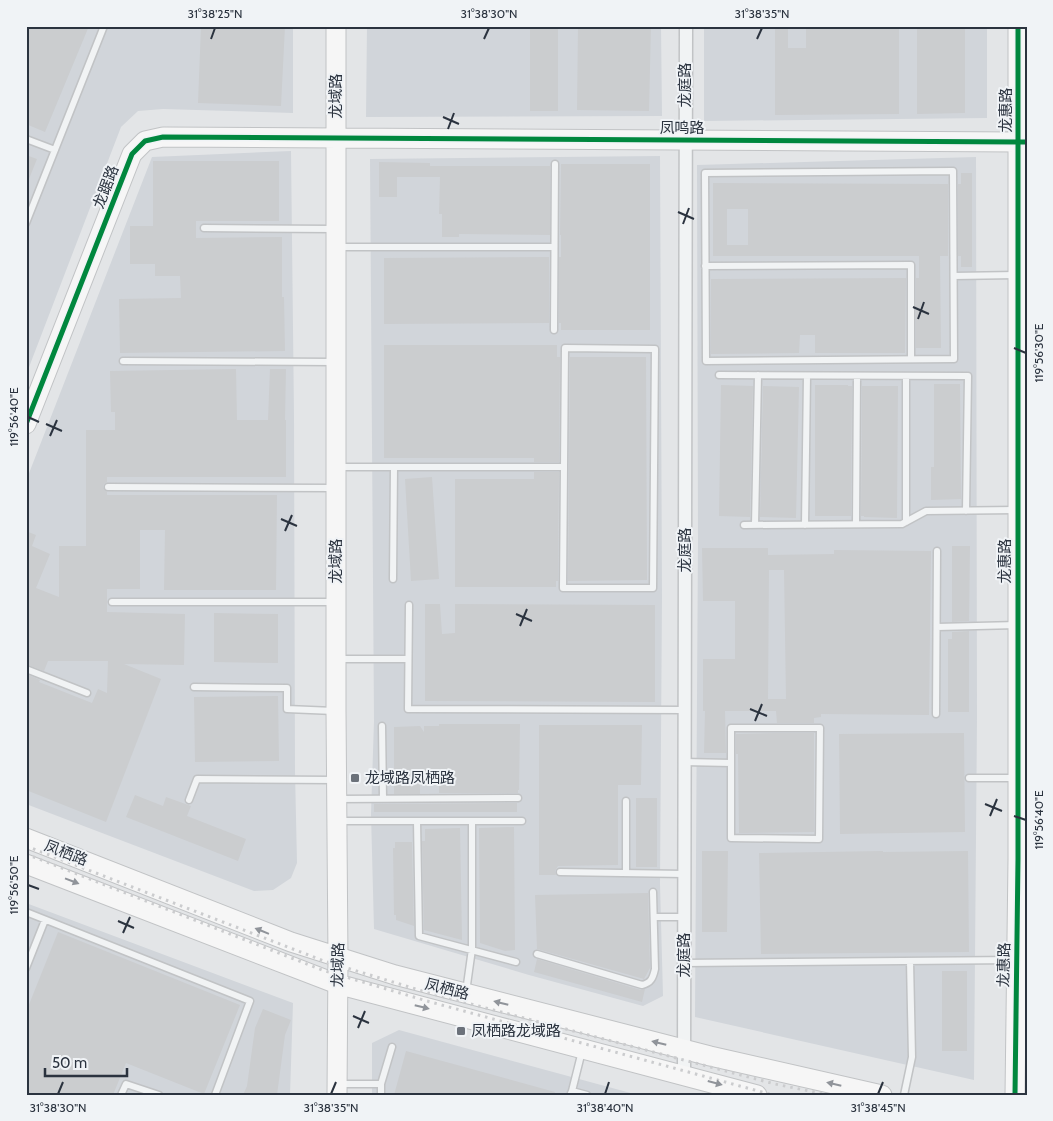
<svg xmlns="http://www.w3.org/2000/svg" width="1053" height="1121" viewBox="0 0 1053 1121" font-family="Cabin,'Noto Sans SC',sans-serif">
<rect width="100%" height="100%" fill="#e3e5e7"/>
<path fill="#d1d5da" d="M26,26H293V113L163,109L138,111L121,127L26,375Z
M367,26H661L662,116L366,117Z
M704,26H987V118L704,121Z
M291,151L294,416L295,772L297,863L291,878L273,890L254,891L26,804V481L152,157Z
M660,156L662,596L660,884L663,996L643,1006L529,975L374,929L371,814L374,721L370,159Z
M976,157L977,717L974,1080L695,1017L698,539L697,165Z
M26,903L293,1003L290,1095H26Z
M399,1030L638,1095H372V1043Z"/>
<path fill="#cbcdcf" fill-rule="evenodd" d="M26,26H89L45,132L26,124Z
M201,26H285L281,106L198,103Z
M530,26H558V111H530Z
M578,26H651L649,111L577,110Z
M775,26H788V48H806V26H899V114L775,115Z
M917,26H965V113L917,114Z
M26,155L37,159L27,184H26Z
M153,161H279V221H196V238L282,237V297H284L285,351L120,353L119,299L181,298L180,276H155V264H130V226H153Z
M379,162L430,163V166H550V235L459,234V237H442V214H439L440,177H397V197H379Z
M561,164H650V330H561V323H559V257H561V235H560Z
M961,173H972V267H961V256H958V184H961Z
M713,183L948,184V256H940L941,348H916V278H919V256H713ZM727,209H748V245H727Z
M549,257V323L384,324V258Z
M906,278L905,353H815V335H800L799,353L711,354V279Z
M384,345H557V357H560L559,462H534V458H384Z
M570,357H646L647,580L568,581Z
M236,369L237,420H268L270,369H286L285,420H286V477H107V482L104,484L103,487L107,492V495H277L276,590H164L165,530H140V589H107V612L185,614L184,665L124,664L161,679L106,822L26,790V674L40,680L39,682L92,703L98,689L107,693L108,661H48L44,671L26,664V606L29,600L26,599V531L36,535L32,546L50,554L36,588L59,597V546H86V430H115V412H111L110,371Z
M934,384H960L961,499L931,500V467H934Z
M721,385L753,386L750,517L719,516Z
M815,385H848V386H852L851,516H815Z
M763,386L799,387L796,518L760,517Z
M862,386H898L897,518L864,517V516H861Z
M534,472H559L558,581H556V587H455V479H534Z
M432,477L439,579L411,581L405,479Z
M952,546H970L969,621L952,622Z
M702,548H768V555L834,554V550L931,551L929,715L821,714V717L814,718V723H777L776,711H725L726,753H704L705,711H703V659H735V601H703ZM769,570H784L786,699H768Z
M425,604H440L442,634L455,633V604L655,605V702L425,701Z
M214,613L278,614V663L214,662Z
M969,631V712H948V639H952V632Z
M278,696L279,761L195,762L194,697Z
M439,724H520L519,790H518V793H439V773H420V794H394V727L420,726L424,732V726H439Z
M539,725H642L641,785H618V865L558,866L555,871L556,875H539Z
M777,733H814V832L739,833L738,754H736V734Z
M964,733L965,832L840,834L839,734Z
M135,795L163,806L166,797L191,806L187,816L246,839L238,861L126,817Z
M636,798H657V867H636Z
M517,803V812H374V804Z
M514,827L515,950L505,951L480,943L479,828Z
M460,828L462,940L424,930L422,841H425V829Z
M395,842H412L414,926L396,920V915H394L393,848H395Z
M702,851H728L727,932H702Z
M883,851V852L968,851L969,952L761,954L759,853Z
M648,893L650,968L644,979L537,949L535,895Z
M58,932L240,1005L204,1094L126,1063L113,1095H26V1012Z
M537,959L641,990L645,989L642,1002L534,972Z
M942,971H967V1051H942Z
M263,1009L291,1020L285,1035L277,1095H243L247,1086L255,1028Z
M406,1051L555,1092L554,1095H394Z"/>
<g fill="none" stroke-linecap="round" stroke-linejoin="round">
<defs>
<path id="lane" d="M26,139L55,150
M953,171L954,359L706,361L705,173Z
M26,223L104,26
M204,228L333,229
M338,247H554
M705,266L911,265V359
M954,276L1016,275
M554,330L555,164
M565,348L655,349L653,588H563Z
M123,361L334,362
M719,375L968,376L966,511
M337,467H564
M108,487L335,488
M906,522V376
M856,524L857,376
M744,525L902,524L926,511L1016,510
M755,525L758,375
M805,525L807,376
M393,579L394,467
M112,602H334
M409,605L408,709L684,710
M937,627L1017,625
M337,659H408
M26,669L87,693
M194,687L287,688V709L334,711
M936,714L937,551
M382,726L383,798
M731,728H820L819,839L731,838Z
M684,762L731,763
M969,778H1017
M338,799L518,798
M189,800L197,779L335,780
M338,821H522
M417,821L419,936L516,962
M560,872L684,874
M626,873V801
M26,912L250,1001L215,1095
M654,917H684
M537,954L642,985C651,983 653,978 655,969L653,892
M684,963L1015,960
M26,968L45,920
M466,992L472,949V821
M338,1084H381
M572,1091L582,1051
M571,1093L572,1091L587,1095
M121,1095L126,1084L159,1095
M381,1095V1084L392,1047
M904,1095L912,1057L910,961"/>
<path id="street" d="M684,1074L686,26"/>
<path id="secondary" d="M336,26V711L338,958L337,1095
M26,424L132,154L145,141L163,137L1027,142
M26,838L291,942L395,975L710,1056L882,1095
M26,864L337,984L757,1095
M1015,1095L1018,859V26"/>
</defs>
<use href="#lane" stroke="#c1c3c5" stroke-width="9"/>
<use href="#street" stroke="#c1c3c5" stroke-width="15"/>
<use href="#secondary" stroke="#c1c3c5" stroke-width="21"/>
<use href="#lane" stroke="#f1f3f4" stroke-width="6"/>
<use href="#street" stroke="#f1f3f4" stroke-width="12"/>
<use href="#secondary" stroke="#f6f6f6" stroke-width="19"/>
<path stroke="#cbccce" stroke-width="3" stroke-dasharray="2.5 5" stroke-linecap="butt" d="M26,846L324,961L429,993L775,1084L829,1095
M26,854L322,970L427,1001L773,1095"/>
<defs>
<path id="cycleway" d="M26,424L132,154L145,141L163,137L1027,142
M1015,1095L1018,859V26"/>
</defs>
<use href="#cycleway" stroke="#f0f3f6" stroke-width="8"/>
<use href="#cycleway" stroke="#00873e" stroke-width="5"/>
</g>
<defs><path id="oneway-solid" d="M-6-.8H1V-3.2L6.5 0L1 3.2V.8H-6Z" transform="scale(1.25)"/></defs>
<g fill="#90949a">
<use href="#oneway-solid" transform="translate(72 881) rotate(21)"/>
<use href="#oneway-solid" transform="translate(262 931) rotate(-158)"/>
<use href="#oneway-solid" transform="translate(501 1003) rotate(-166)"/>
<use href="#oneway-solid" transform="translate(422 1007) rotate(14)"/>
<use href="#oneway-solid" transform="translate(659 1043) rotate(-166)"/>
<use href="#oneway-solid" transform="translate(715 1083) rotate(15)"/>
<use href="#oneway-solid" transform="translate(834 1084) rotate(-167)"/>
</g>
<path fill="none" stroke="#2b333f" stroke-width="2" d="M211,39L215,28M484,39L489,28M757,39L762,28M443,117L459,124M448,129L454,113M678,212L694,219M683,224L689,208M913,307L929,314M918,319L924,302M1014,348L1026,353M28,417L39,422M46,424L62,431M50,436L57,420M281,519L297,526M285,531L292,515M516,614L532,621M520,626L527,609M750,709L767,716M755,721L762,704M985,804L1002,811M990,816L997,799M1014,816L1026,820M28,885L39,889M118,921L134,928M123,933L130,917M353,1016L369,1023M358,1028L365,1011M58,1094L63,1082M331,1094L336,1082M605,1094L609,1082M878,1094L883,1082"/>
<g fill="#6b717a" stroke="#f0f3f6" stroke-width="2">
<rect x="350" y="773" width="10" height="10" rx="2.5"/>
<rect x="456" y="1026" width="10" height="10" rx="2.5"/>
</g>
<g text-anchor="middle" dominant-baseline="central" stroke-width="4" stroke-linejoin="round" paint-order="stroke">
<g font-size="15" fill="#2b333f" stroke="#f0f3f6">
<text transform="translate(685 85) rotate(-90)">龙庭路</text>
<text transform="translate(336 96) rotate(-90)">龙域路</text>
<text transform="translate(1006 110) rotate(-90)">龙惠路</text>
<text x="682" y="128">凤鸣路</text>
<text transform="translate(106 187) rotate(-69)">龙踞路</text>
<text transform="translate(685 550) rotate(-90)">龙庭路</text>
<text transform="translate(336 561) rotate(-90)">龙域路</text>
<text transform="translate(1005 561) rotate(-90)">龙惠路</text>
<text transform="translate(66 853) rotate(21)">凤栖路</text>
<text transform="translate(684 955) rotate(-90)">龙庭路</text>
<text transform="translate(338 965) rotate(-89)">龙域路</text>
<text transform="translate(1004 965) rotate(-89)">龙惠路</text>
<text transform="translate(447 989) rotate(14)">凤栖路</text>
</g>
<g font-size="15" fill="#2b333f" stroke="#f0f3f6" text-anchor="start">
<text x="365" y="778">龙域路凤栖路</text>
<text x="471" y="1031">凤栖路龙域路</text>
</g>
</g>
<rect width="1053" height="1121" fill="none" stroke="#f0f3f6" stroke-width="55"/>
<path d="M45 1068v8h82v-8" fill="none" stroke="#2b333f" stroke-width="2.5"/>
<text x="52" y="1068" font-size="15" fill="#2b333f" stroke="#f0f3f6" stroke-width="4" paint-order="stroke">50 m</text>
<rect x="28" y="28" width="998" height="1066" fill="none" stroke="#2b333f" stroke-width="2"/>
<g font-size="12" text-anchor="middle" fill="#2b333f">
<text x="215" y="18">31°38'25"N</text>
<text x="489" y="18">31°38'30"N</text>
<text x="762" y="18">31°38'35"N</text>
<text transform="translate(1039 353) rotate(-90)" y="4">119°56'30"E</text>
<text transform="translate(14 417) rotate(-90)" y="4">119°56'40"E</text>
<text transform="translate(1039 820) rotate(-90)" y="4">119°56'40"E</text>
<text transform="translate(14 885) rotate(-90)" y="4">119°56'50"E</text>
<text x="58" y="1112">31°38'30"N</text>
<text x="331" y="1112">31°38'35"N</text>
<text x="605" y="1112">31°38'40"N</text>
<text x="878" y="1112">31°38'45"N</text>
</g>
</svg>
